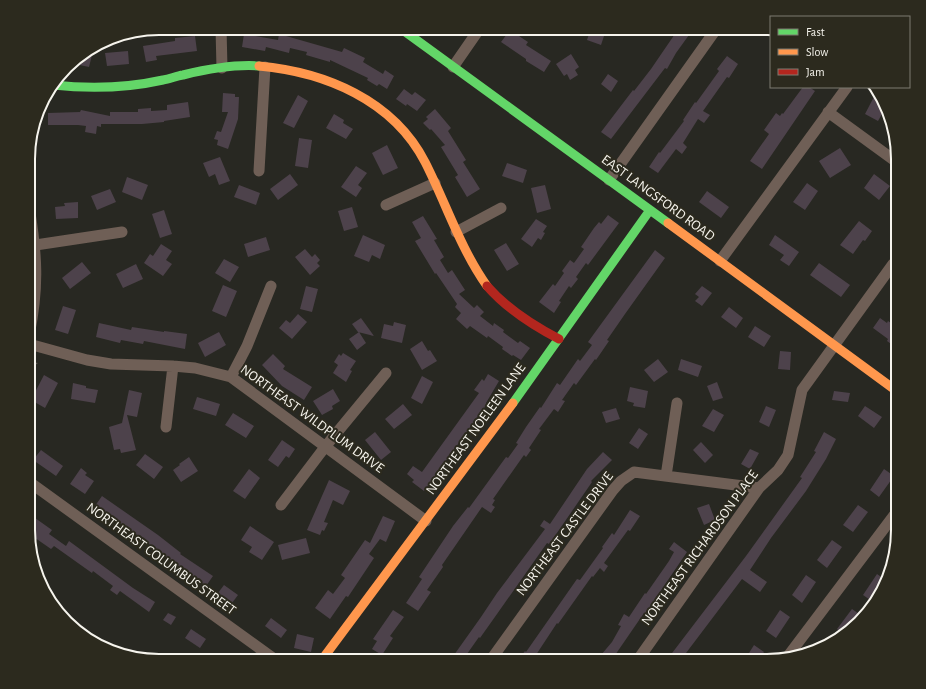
<svg xmlns="http://www.w3.org/2000/svg" width="926" height="689" viewBox="0 0 926 689" font-family="'Alegreya Sans',sans-serif">
<rect width="100%" height="100%" fill="#282822"/>
<path fill="#4d424b" d="M591,28H603L602,32L605,33L601,45L587,40Z
M679,28H694L676,53L667,69L665,68L611,139L601,132L633,90L634,91L651,69Z
M510,30L528,42L526,45L551,61L544,72L526,61V59L501,42Z
M244,34L278,40L279,34L342,52L344,48L365,58L363,62L383,74L385,70L394,76L387,89L379,84L377,86L367,80L368,78L330,60V62L306,55L307,52L290,48L289,53L266,47L265,51L242,47Z
M195,36L197,51L156,56L157,60L146,62L143,46L175,41V38Z
M128,51L129,64L107,66L105,53Z
M85,53L92,55L89,67L70,63L73,60Z
M571,54L579,67L575,70L578,75L570,80L567,74L564,76L556,64Z
M727,56L738,64L729,78L727,77L703,111L710,115L704,123L698,119L683,143L687,147L682,154L676,149L658,173L649,167L659,152L660,153L684,121L683,120L695,102L696,103L719,71L717,69Z
M608,74L618,81L611,92L601,84Z
M803,87H809L815,91L762,169L750,161L769,134L764,130L776,113L780,116L782,113L783,114Z
M404,89L412,95L415,92L426,100L417,111L407,104L406,106L396,99Z
M877,91L885,101L886,107L878,121L865,114Z
M223,93L235,94V97H239L238,119L228,149L217,145L218,140L214,139L217,131L221,132L228,112H222Z
M298,95L308,101L294,128L283,123Z
M188,102L190,117L164,121V122L142,124H101V127L97,126L96,134L85,132L86,126L78,125H48V113L80,112L81,110L110,116V112H138V109L151,108V111L167,110V105Z
M435,109L451,128L448,131L466,160L463,162L480,189L467,197L455,177L458,175L441,147L445,145L431,129L430,130L423,123L428,119L426,117Z
M334,114L344,120L343,123L353,129L346,139L326,128Z
M299,138L312,140L308,168L295,166Z
M387,145L398,168L383,175L372,153Z
M840,148L851,165L830,178L819,161Z
M220,157L230,181L219,185L215,174L209,177L203,163Z
M507,163L527,170L523,183L502,176Z
M356,166L367,173L358,185L362,188L356,197L341,187Z
M290,174L298,185L278,200L270,189Z
M874,174L890,186L879,200L864,188Z
M127,177L148,185L142,200L122,192Z
M807,183L818,191L805,210L793,202Z
M239,185L260,193L256,205L234,197Z
M545,185L551,209L537,213L531,188Z
M110,189L116,202L97,210L91,196Z
M707,191L729,207L721,218L699,202Z
M78,202V218L56,219L55,207L65,206L64,203Z
M352,207L358,227L344,231L338,211Z
M164,210L172,234L160,238L152,214Z
M608,215L619,223L588,265L586,263L576,277L578,279L571,288L569,286L559,301L561,302L554,313L539,302L553,284L555,286L564,273L562,271L570,260L574,263L584,249L581,247L594,228L599,222L601,224Z
M423,216L437,239L434,240L444,257L440,260L448,273L452,270L465,290L459,294L474,308L477,305L484,312L480,316L493,326L494,323L504,330L503,332L518,343L520,341L530,348L521,360L513,355L512,356L502,349L503,347L488,336L487,338L470,326L467,329L456,319L461,313L455,307L457,304L436,273L435,274L415,241L421,238L412,222Z
M536,219L547,226L543,232L545,233L541,240L538,238L532,247L521,239Z
M859,221L872,231L865,241L863,240L853,254L840,245Z
M363,235L385,245L380,259L372,255L369,262L354,256Z
M775,235L799,252L789,266L780,260L784,255L769,245Z
M266,237L270,250L248,257L244,244Z
M506,243L519,264L507,271L494,250Z
M161,244L172,251L166,260L172,264L163,276L144,263L150,254L153,256Z
M305,249L312,257L315,254L320,260L317,263L320,266L310,275L295,257Z
M655,250L665,258L625,314L607,340L609,341L596,360L595,359L576,385L574,383L562,400L565,401L558,412L554,409L539,429L541,430L529,448L531,450L526,457L524,455L493,499L495,500L492,505L495,507L491,513L482,507L442,565L443,567L427,590L431,592L418,611L406,603L422,579L419,577L453,526L468,507L469,508L506,457L508,458L518,444L516,443L526,427L540,407L541,408L557,383L560,385L578,359L580,361L592,345L588,342Z
M224,259L239,267L230,282L215,273Z
M82,262L91,273L70,289L62,278Z
M819,263L850,285L841,297L810,275Z
M136,264L143,279L123,288L116,274Z
M223,285L237,291L226,317L212,311Z
M306,286L318,289L312,312L300,309Z
M702,286L712,293L702,306L695,301L699,297L695,294Z
M63,306L76,310L68,334L55,330Z
M729,307L743,318L736,328L721,317Z
M298,314L307,322L292,339L279,328L286,320L290,323Z
M361,318L374,336L358,332L352,324Z
M880,318L887,323L888,321L898,328V349L887,341L888,339L873,328Z
M394,322L406,325L402,343L381,338L384,324L393,326Z
M99,323L131,330L132,327L164,332V331L187,334L185,349L144,341L143,344L121,340L120,343L96,337Z
M755,326L771,336L764,347L748,337Z
M219,332L226,345L205,357L198,343Z
M359,332L366,343L357,350L349,339Z
M422,341L428,351L430,350L437,361L422,370L410,349Z
M780,351L791,352L790,370L778,369Z
M343,353L356,361L350,370L352,371L346,382L333,373L338,365L334,362L339,354L341,356Z
M273,354L285,366L283,369L312,387L304,400L282,386L262,365Z
M658,359L668,372L654,382L644,370Z
M681,359L702,366L698,377L678,370Z
M488,374L499,381L486,403L487,404L424,491L412,482L414,480L407,474L413,466L422,472L479,393L474,390L482,379L484,381Z
M44,375L58,383L45,408L31,400Z
M422,376L433,382L422,404L411,398Z
M717,382L723,398L713,401L707,386Z
M73,383L86,386V388L98,390L95,403L71,399Z
M630,387L648,391L645,408L633,406L634,403L627,401Z
M333,389L340,401L332,406L333,409L322,415L313,401Z
M129,390L142,393L137,417L127,415L136,450L121,453L120,449L114,450L109,427L122,423Z
M834,391L850,393L848,402L832,400Z
M197,397L220,404L216,416L193,409Z
M403,404L412,415L394,429L385,419Z
M766,406L776,410L769,427L759,422Z
M865,406L882,417L874,428L858,416Z
M616,408L620,419L606,423L602,412Z
M713,409L724,415L714,432L702,426Z
M233,413L254,426L246,438L225,425Z
M639,428L648,434L638,449L629,443Z
M375,432L391,452L381,460L365,440Z
M824,432L836,439L826,459L806,491L771,538L750,570L767,582L760,592L742,579L680,661H666L746,556L802,478L800,477L816,452L814,451Z
M282,440L295,449L289,458L286,456L278,467L268,460Z
M701,442L713,455L705,463L693,450Z
M750,449L759,453L750,469L741,464Z
M41,450L63,466L56,476L33,460Z
M603,452L612,460L591,481L592,482L559,530L549,544L547,543L497,614L480,638L479,637L462,661L454,655L481,617L497,593L545,529L540,526L544,520L550,524L587,469Z
M145,454L163,467L154,479L136,465Z
M189,457L198,471L181,482L173,470L180,465L179,464Z
M81,468L87,473L85,475L94,481L85,494L70,484Z
M249,469L260,478L245,499L233,491Z
M884,469L894,476L879,497L870,490Z
M329,480L350,491L343,505L333,500L324,522L328,523L324,531L322,530L320,535L307,530Z
M102,496L158,535L181,553L180,554L213,576L206,586L169,559L146,542V541L95,506Z
M709,504L715,520L704,525L697,508Z
M858,505L868,512L853,532L843,525Z
M630,510L640,516L630,531L628,530L604,563L608,566L604,572L600,568L593,577L592,576L558,624L557,623L532,661H517L525,651L526,652L577,579L580,580L603,548L602,547L612,533L614,535Z
M28,513L52,530L49,534L66,546L69,541L133,588L155,602L149,612L120,591L117,595L110,590L113,586L93,571L92,573L54,546L51,549L28,533Z
M383,516L395,521L386,542L380,539L369,554L374,558L348,597L346,596L330,619L315,608L328,590L333,594L345,578L341,575L365,540L370,543Z
M250,526L274,542L262,560L249,552L252,547L241,540Z
M306,538L310,553L282,560L278,545Z
M832,540L842,547L827,568L817,560Z
M674,542L687,552L645,614L644,613L611,661H608L601,655L612,642L621,626L618,625L624,614L629,617L645,593L646,594L669,561L674,552L669,549Z
M877,574L887,581L873,602L863,595Z
M806,575L816,582L802,603L792,595Z
M224,585L238,595L232,603L218,593Z
M852,609L862,616L857,623L843,634L837,629Z
M393,610L404,617L390,636L393,638L382,655L372,649L377,641L373,639Z
M780,610L790,617L776,638L766,631Z
M168,613L176,617L171,625L163,620Z
M271,618L287,630L281,638L265,626Z
M191,629L206,639L200,648L185,638Z
M297,634L314,638L311,652L294,648Z
M754,645L764,652L758,661H744Z"/>
<g fill="none" stroke-linecap="round" stroke-linejoin="round">
<path stroke="#6a635c" stroke-width="1.5" stroke-dasharray="1 3" stroke-linecap="butt" d="M29,360L38,364"/>
<path stroke="#6f5f56" stroke-width="11" d="M221,28L222,68
M453,67L480,28
M828,112L898,163
M259,171L265,67
M609,180L717,28
M386,205L435,183
M456,232L501,208
M29,246L122,232
M720,261L847,87
M29,335C39,288 37,254 29,207
M29,344L87,360L111,364L173,366L195,368L231,377L426,521
M231,377L247,346L271,286
M166,427L173,366
M666,476L677,403
M28,481L277,661
M281,505L325,447L386,373
M788,656L898,510
M490,661L613,490L621,481L634,472L759,488
M637,661L759,488L778,470L788,455L802,390L893,264"/>
<path stroke="#63d668" stroke-width="9" d="M400,28L668,223
M53,85C89,89 127,88 163,80C170,79 176,76 183,75C208,69 234,64 259,66
M513,403L650,210"/>
<path stroke="#ff974d" stroke-width="9" d="M259,66C325,72 393,100 425,162C446,203 460,248 487,286
M668,223L898,392
M321,661L513,403"/>
<path stroke="#b3261e" stroke-width="9" d="M487,286C507,309 532,325 559,339"/>
</g>
<g text-anchor="middle" dominant-baseline="central" stroke-width="4" stroke-linejoin="round" paint-order="stroke">
<g font-size="14" fill="#f6f4ed" stroke="#2c2a1e">
<text transform="translate(658 198) rotate(36)">EAST LANGSFORD ROAD</text>
<text transform="translate(312 419) rotate(36)">NORTHEAST WILDPLUM DRIVE</text>
<text transform="translate(476 429) rotate(-54)">NORTHEAST NOELEEN LANE</text>
<text transform="translate(565 534) rotate(-53)">NORTHEAST CASTLE DRIVE</text>
<text transform="translate(700 548) rotate(-54)">NORTHEAST RICHARDSON PLACE</text>
<text transform="translate(161 559) rotate(36)">NORTHEAST COLUMBUS STREET</text>
</g>
</g>
<path d="M0 0H926V689H0ZM159 35H767A124 124 0 0 1 891 159V530A124 124 0 0 1 767 654H159A124 124 0 0 1 35 530V159A124 124 0 0 1 159 35Z" fill="#2c2a1e" fill-rule="evenodd"/>
<path fill="none" stroke="#f6f4ed" stroke-width="2" d="M159 35H767A124 124 0 0 1 891 159V530A124 124 0 0 1 767 654H159A124 124 0 0 1 35 530V159A124 124 0 0 1 159 35Z"/>
<rect x="770" y="16" width="140" height="72" fill="#2c2a1e" stroke="#7d7b71"/>
<rect x="778" y="29" width="20" height="6" fill="#63d668" stroke="#7d7b71"/>
<text x="806" y="36" font-size="12" fill="#f6f4ed">Fast</text>
<rect x="778" y="49" width="20" height="6" fill="#ff974d" stroke="#7d7b71"/>
<text x="806" y="56" font-size="12" fill="#f6f4ed">Slow</text>
<rect x="778" y="69" width="20" height="6" fill="#b3261e" stroke="#7d7b71"/>
<text x="806" y="76" font-size="12" fill="#f6f4ed">Jam</text>
</svg>
